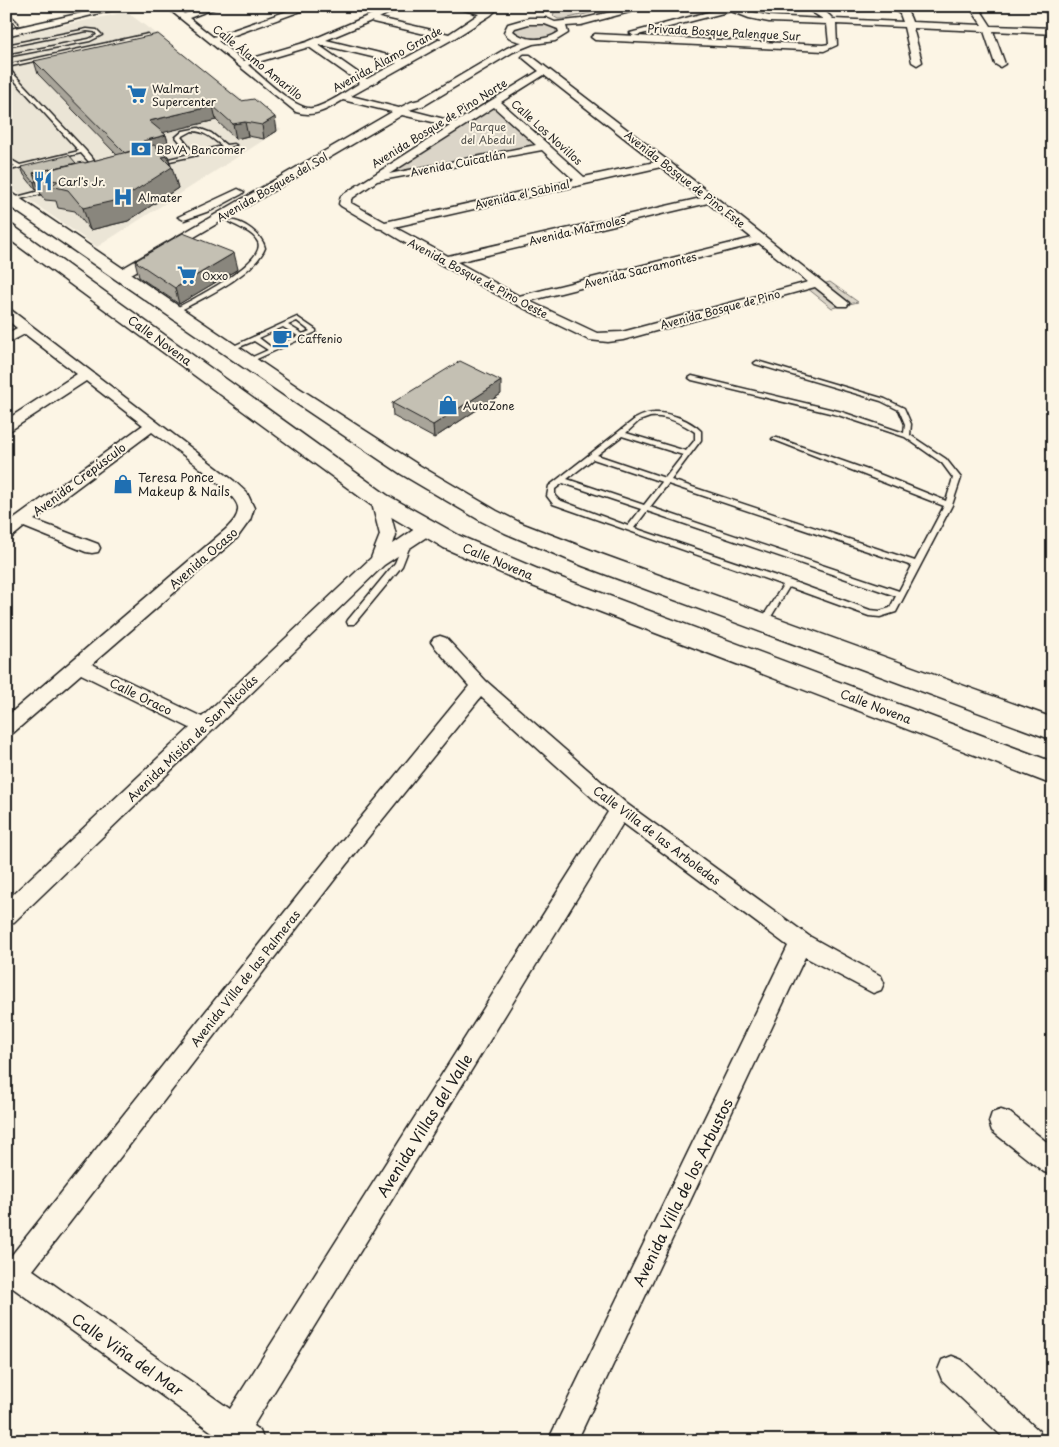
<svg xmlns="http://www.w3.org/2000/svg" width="1059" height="1447" viewBox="0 0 1059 1447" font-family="'Playpen Sans',sans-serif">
<rect width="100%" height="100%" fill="#fcf5e5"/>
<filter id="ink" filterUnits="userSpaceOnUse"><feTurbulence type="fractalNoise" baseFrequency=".02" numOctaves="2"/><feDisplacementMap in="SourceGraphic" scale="10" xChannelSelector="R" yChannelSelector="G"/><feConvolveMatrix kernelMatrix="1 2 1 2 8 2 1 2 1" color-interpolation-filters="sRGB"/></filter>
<g filter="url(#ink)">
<path fill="#ebe5d6" d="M127,12L281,129L97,247L6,184V37Z"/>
<path fill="#dbd5c8" stroke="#7c7872" d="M556,6H621L564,19H558L553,16Z
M546,23L556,27V33C543,43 526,38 512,32L518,24Z
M491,104L539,145L378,178Z
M830,282L858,302L832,308L807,288Z"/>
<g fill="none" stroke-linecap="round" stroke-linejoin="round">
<defs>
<path id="service" d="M8,15H10L18,23V25H16Z
M87,29L97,30L102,35L90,41L6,57V55L89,39L97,35L95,32L87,31L6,47V45Z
M148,34L149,36L7,67L85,150L103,171L98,172L81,153L6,171V168L15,166L6,160V157L20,165L79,151L6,71V65Z
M198,128L211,133L226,145L234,144L236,145L193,156L156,164V162L190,154L176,137L183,131ZM192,131C205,131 213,139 222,146L194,153L181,137Z
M51,188L54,190L53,191L12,201L9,199Z
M229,220C243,221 262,234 265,248C255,274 201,299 177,312H173V310C189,301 267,263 258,242C253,232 238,227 229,222Z
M297,317L316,330V332L248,363L246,362V360L268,350L254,341L232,350L227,349ZM297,321L310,331L303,334L288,325ZM283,327L298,336L272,348L259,338Z
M757,361L885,399L904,408L911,424L910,435L946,459L961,478L952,505L896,612L880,617L869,616L789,587L766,625H760L759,623L783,585L553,504L547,496L549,486L635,419C641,416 647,413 654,413C669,412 690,420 701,431V440L671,480L915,561L944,506L772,439L773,438H777L879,474L946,501L953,478L942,463L905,437L838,415L692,380L689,378L692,376L842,412L904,433L905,424L899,410L881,401L755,364L754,363ZM650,417C665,415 682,423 695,432V440L686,451L626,433L639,421ZM622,436L683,455L665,478L597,455ZM593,459L662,482L644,505L567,479ZM563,483L641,509L628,526L559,500L555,496V489ZM668,484L912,566L899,591L650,507ZM647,511L896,596L890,608L880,611L870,610L791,581L634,528Z
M404,541H407L411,543L402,566L354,624H348L347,622L348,620L395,563Z"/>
<path id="minor" d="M113,6H129L6,36V30Z
M165,6H175L184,14L208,6H221L189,18L213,37L302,6H315L218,41L243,61L307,42L391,6H403L379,18L449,34L479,14L450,6H468L485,10L490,6H500L491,15L453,39L351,96L399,108L411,102L419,100L507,48L522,42C514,41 508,38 504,32L508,24L529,18H546L555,22L581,19L636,6H652L581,25L566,26L568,33L555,41L533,44L513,52L425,105L409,110L456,122L539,71L522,57L524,55H530L715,197L849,303L847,306H839L815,287L623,340L608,342L589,340L513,303L440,264L382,229L377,228L375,226L341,206L339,204L341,196L450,126L402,115L126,277H118L116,274L118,271L392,112L343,100C328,109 315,118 296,112ZM371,21L373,22L442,38L404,59L326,40ZM529,24H545L558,29L559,32C546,41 525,42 513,31L515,28ZM317,44H318L397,63L367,79ZM309,47L360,83C348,90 326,106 312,108C297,111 261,76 248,65ZM544,75L655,162L584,177L501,102ZM494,107L536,145L389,174ZM542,150L574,180L385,222L351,203V199L377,181ZM661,167L701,198L448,256L394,227ZM708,203L752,238L519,296L457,262ZM759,243L808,282L622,332L597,333L529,301Z
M721,6H742L741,9L769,16L823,19L802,6C815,6 824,9 833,19L903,22L900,14L889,6C902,6 908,9 912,22L982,25L969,6H978L991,26L1053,28V34L993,31L1005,64L1000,67L995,64L984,31L913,28L922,62L917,65L912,62L904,27L836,24L837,45L824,51L595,40L591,37L595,34L823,45L829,44L827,24L769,22L749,18L731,11L634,36L630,33L723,8Z
M1041,6H1050L1053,10V19L1050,18Z
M238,189L244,192L242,194L212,210L184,220L178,217Z
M6,309L11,310L234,481L247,493L254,508L250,520L237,538L92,664L202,717L371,558L380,535L371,500L374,497H384L387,500L396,535L393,544L422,524L428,523L434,524L436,528L434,532L384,565L14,922L6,924V901L190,728L81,674L13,733L6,735V717L225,530C231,524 239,517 238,507C236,491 168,444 152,432L34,520L98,544L100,548L98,552L92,553L86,552L24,527L12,537L6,538V525L143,425L86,381L11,430L6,431V420L77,374L25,334L6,344V334L17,328L6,319Z
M440,636L446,638L486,681L627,804L809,936L881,976L884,983L881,990L873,993L805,957L577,1441H548L788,946L623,823L253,1426L260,1431L264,1441H213L215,1434L6,1283V1254L11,1256L331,854L469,686L434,646L431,642L434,638ZM481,697L608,812L230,1409L33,1270L345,866Z
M1001,1110L1010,1113L1053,1147V1175L1044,1172L992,1131L989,1122L992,1113Z
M952,1356L962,1360L1039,1431L1043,1441H1007L942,1380L938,1370L942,1360Z"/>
<path id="primary" d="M6,191L12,193L299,388L417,464L497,511L521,523L601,554L1053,718V740L583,566L505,533L481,521L401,474L285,396L6,204Z
M6,224L12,225L387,495L460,536L540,570L1053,762V785L522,582L444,548L371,505L6,237Z"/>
</defs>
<use href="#service" stroke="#1c1c1c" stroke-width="3"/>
<use href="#minor" stroke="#1c1c1c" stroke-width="3"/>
<use href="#primary" stroke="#1c1c1c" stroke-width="3"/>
<use href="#service" fill="#fcf5e5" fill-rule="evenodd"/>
<use href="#minor" fill="#fcf5e5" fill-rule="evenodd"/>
<use href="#primary" fill="#fcf5e5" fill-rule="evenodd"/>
</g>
<path fill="#a9a59a" stroke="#1c1c1c" d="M34,61L241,101L277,131L264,139L248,136L236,139L216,120L163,132L166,135L170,150L162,152L168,156L178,188L128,221L90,230L75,211L58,208L56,201L45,200L41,195L39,189L36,190L24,175L21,167L85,163L117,155L38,74Z
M135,261L238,269L179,304L139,277Z
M501,394L434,438L393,416L392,403Z"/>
<path fill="#89867d" stroke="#1c1c1c" d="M213,106L216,120L153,135L149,121Z
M275,117L277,131L264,139L262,125Z
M245,122L248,136L236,139L233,124Z
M166,135L170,150L152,154L143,141Z
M168,156L171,168L172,167L178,188L128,221L90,230L83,208L162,157Z
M36,181L39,189L36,190L34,182Z
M234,253L238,269L179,304L175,288Z
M501,381V394L434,438L433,425Z"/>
<path fill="#c4c0b3" stroke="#1c1c1c" d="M158,34L241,101L254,99L275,117L262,125L245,122L233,124L213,106L149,121L166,135L143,141L150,146L125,153L34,61Z
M154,145L168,156L162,157L172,167L122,199L83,208L68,190L51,186L58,181L38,178L33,173L83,162L85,163Z
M69,155L76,163L33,173L36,181L34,182L21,167Z
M183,233L234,253L175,288L135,261Z
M460,361L501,381L433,425L392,403Z"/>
</g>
<defs>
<symbol id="supermarket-bare" viewBox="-9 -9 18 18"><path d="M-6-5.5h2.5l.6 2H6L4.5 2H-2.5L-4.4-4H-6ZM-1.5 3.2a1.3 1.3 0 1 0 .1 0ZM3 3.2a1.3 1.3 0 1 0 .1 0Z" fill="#1f6fb2" stroke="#fcf5e5" stroke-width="2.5" paint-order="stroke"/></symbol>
<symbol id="bank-bare" viewBox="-9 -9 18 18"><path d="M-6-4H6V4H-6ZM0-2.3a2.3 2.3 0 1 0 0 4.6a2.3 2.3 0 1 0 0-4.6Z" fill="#1f6fb2" stroke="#fcf5e5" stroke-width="2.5" paint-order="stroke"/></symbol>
<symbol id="restaurant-bare" viewBox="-9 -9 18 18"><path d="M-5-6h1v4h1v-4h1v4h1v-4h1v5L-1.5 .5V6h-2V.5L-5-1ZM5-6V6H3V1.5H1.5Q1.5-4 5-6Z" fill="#1f6fb2" stroke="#fcf5e5" stroke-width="2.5" paint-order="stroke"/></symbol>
<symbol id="hospital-bare" viewBox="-9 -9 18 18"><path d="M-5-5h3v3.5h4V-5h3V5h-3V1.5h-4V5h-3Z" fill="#1f6fb2" stroke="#fcf5e5" stroke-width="2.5" paint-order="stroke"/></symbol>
<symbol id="cafe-bare" viewBox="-9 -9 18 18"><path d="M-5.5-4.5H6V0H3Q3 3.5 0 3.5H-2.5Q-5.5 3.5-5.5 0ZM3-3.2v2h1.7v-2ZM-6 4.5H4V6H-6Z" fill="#1f6fb2" stroke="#fcf5e5" stroke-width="2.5" paint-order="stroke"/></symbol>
<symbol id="shop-bare" viewBox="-9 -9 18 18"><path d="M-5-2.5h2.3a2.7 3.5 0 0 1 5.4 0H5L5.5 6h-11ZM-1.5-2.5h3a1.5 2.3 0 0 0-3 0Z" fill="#1f6fb2" stroke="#fcf5e5" stroke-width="2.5" paint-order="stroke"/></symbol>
</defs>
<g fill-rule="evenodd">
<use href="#supermarket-bare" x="123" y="80" width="28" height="28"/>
<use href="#bank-bare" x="127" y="135" width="28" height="28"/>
<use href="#restaurant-bare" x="29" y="167" width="28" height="28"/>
<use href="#hospital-bare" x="109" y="183" width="28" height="28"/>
<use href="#supermarket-bare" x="173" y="261" width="28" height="28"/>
<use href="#cafe-bare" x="268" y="324" width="28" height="28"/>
<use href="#shop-bare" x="434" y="391" width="28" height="28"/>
<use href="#shop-bare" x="109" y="470" width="28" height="28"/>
</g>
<g text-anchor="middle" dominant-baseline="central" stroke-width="4" stroke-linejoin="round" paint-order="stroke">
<g font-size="11" fill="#1c1c1c" stroke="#fcf5e5">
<text transform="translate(724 32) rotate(3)">Privada Bosque Palenque Sur</text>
<text transform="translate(387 59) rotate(-29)">Avenida Álamo Grande</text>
<text transform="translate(258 62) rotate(39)">Calle Álamo Amarillo</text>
<text transform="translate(439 123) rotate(-32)">Avenida Bosque de Pino Norte</text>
<text transform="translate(547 132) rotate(42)">Calle Los Novillos</text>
<text transform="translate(458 163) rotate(-11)">Avenida Cuicatlán</text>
<text transform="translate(685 179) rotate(38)">Avenida Bosque de Pino Este</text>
<text transform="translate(272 187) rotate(-30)">Avenida Bosques del Sol</text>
<text transform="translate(522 194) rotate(-13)">Avenida el Sabinal</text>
<text transform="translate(577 230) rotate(-13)">Avenida Mármoles</text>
<text transform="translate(640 270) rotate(-14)">Avenida Sacramontes</text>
<text transform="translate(478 278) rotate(28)">Avenida Bosque de Pino Oeste</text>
<text transform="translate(720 309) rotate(-15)">Avenida Bosque de Pino</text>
</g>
<g font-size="11" fill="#1c1c1c" stroke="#fcf5e5" text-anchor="start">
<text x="152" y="88">Walmart<tspan x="152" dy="13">Supercenter</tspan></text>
<text x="156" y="149">BBVA Bancomer</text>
<text x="58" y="181">Carl's Jr.</text>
<text x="138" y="197">Almater</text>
<text x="202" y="275">Oxxo</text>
<text x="297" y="338">Caffenio</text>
<text x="463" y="405">AutoZone</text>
</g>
<g font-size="11" fill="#555450" stroke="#fcf5e5">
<text x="488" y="126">Parque<tspan x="488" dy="13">del Abedul</tspan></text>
</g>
<g font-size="12" fill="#1c1c1c" stroke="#fcf5e5">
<text transform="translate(160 340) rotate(36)">Calle Novena</text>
<text transform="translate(79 479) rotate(-37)">Avenida Crepúsculo</text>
<text transform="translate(203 558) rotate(-41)">Avenida Ocaso</text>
<text transform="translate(498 561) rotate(23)">Calle Novena</text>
<text transform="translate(141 696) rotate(26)">Calle Oraco</text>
<text transform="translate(876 706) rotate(21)">Calle Novena</text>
<text transform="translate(192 738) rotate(-44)">Avenida Misión de San Nicolás</text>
<text transform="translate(657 835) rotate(37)">Calle Villa de las Arboledas</text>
<text transform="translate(245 978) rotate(-52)">Avenida Villa de las Palmeras</text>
</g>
<g font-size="12" fill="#1c1c1c" stroke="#fcf5e5" text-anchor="start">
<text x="138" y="477">Teresa Ponce<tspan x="138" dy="14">Makeup &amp; Nails</tspan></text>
</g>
<g font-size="15" fill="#1c1c1c" stroke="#fcf5e5">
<text transform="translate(424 1125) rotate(-58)">Avenida Villas del Valle</text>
<text transform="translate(682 1192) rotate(-64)">Avenida Villa de los Arbustos</text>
<text transform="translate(128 1354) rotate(35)">Calle Viña del Mar</text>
</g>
</g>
<rect width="1059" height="1447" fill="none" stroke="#fcf5e5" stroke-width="25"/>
<rect x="12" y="12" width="1034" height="1422" fill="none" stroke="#1c1c1c" stroke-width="2" filter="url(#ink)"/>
</svg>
